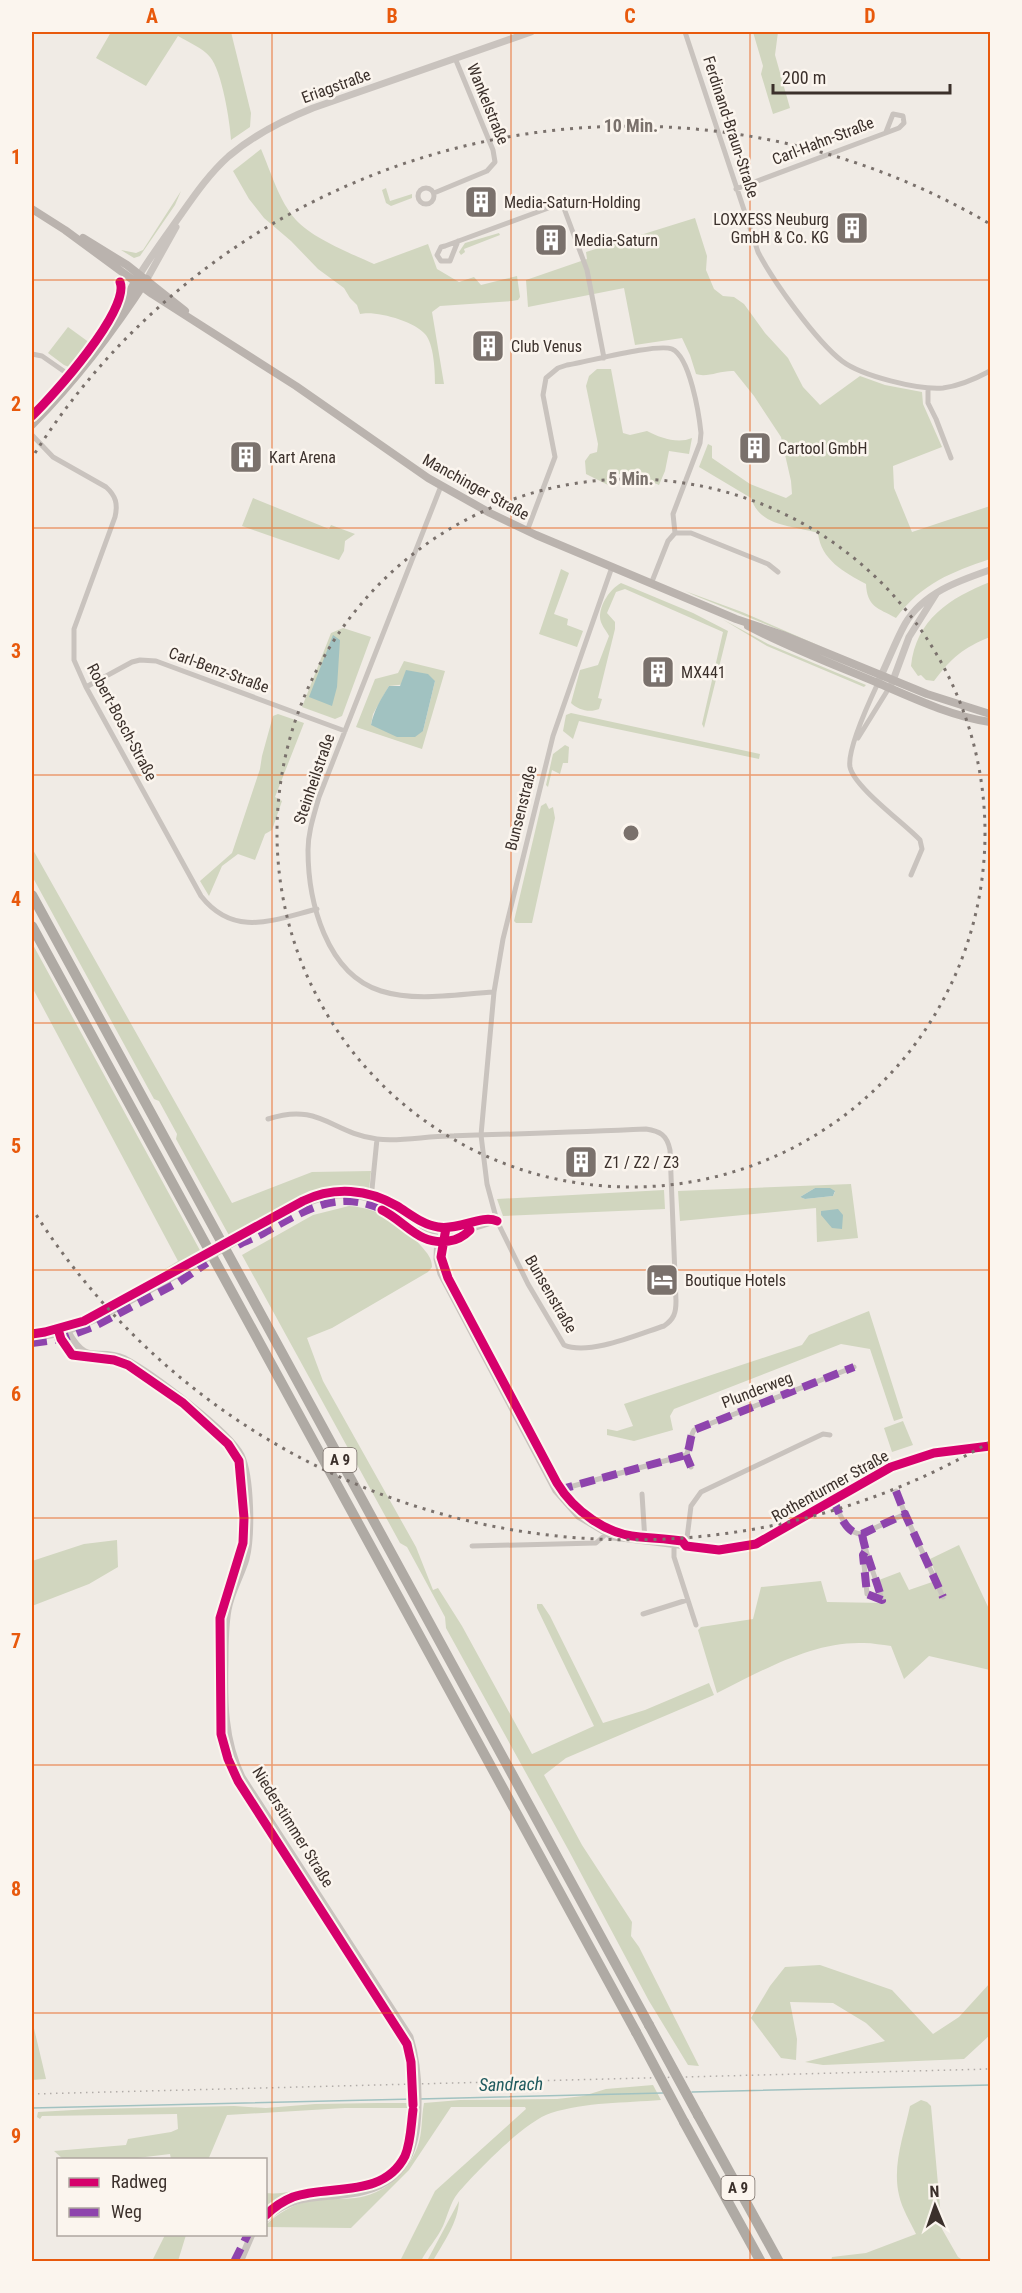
<svg xmlns="http://www.w3.org/2000/svg" width="1022" height="2293" viewBox="0 0 1022 2293" font-family="'Roboto Condensed',sans-serif">
<rect width="100%" height="100%" fill="#f0ebe5"/>
<path fill="#d1d6bf" fill-rule="evenodd" d="M111,32H231L251,113L250,127L231,140C230,122 222,71 210,57C203,48 188,42 178,36L146,86L96,58Z
M753,32H778L775,55L790,108L773,114L761,74L763,66Z
M261,149C271,172 279,201 296,220C312,238 352,254 374,264L428,244L437,269L459,282L474,277L481,285L517,276L520,297L518,300L512,301L440,306L432,312L444,384H435C435,371 434,344 425,334C414,321 375,310 360,314L357,305L350,298L344,288L318,269L291,241L264,218L249,199L233,171Z
M386,188L390,201L412,194V198L391,206L386,203L382,190Z
M181,191L175,205L140,256L134,258L121,250L136,253L143,250Z
M695,218L707,256L706,270L714,289L723,296L734,297L744,304L765,333L788,358L803,387L820,405L860,376L885,385L922,392L923,404L942,447L893,466L894,488L912,532L990,506V559C952,572 922,583 896,618C878,608 867,607 866,584C844,572 821,560 818,533C792,525 760,527 751,498L699,467L708,444L712,446V458L750,484L786,498L792,494L791,481L781,437L754,396L734,371C721,370 707,378 696,374L690,355L682,338L635,345L624,288L528,307L526,280L587,259L586,252Z
M499,233L500,235L464,249L465,252L461,255L459,252L465,243Z
M68,327L90,343L77,364L71,368L64,365L48,353Z
M597,369H611L623,433L630,435L647,431C660,438 678,444 692,438L689,454L669,451L665,471L659,485L633,474H619L610,486L586,474L585,461L590,454L597,452L598,444L586,386L589,376Z
M253,498L329,529L331,525L355,534L345,541L344,551L339,560L242,526Z
M561,569L569,573L554,614L568,619L567,625L583,631L577,647L539,634Z
M990,582V637C963,648 952,657 934,681L926,680L921,675L918,676L911,666C916,619 950,598 990,582Z
M621,583L693,613L728,631L704,728L702,724L723,632L625,589L616,592L607,613L615,622V629L598,698L602,699L599,709C590,713 578,710 571,703L580,670L598,665L609,636C606,630 600,624 600,617C600,604 610,589 621,583Z
M685,591L742,612L827,649L696,596Z
M722,619L768,644L866,685L864,687L767,646Z
M343,628L371,637L342,716L335,719L302,707L331,633Z
M404,661L445,671L422,749L356,727L375,679L398,673ZM435,681L423,731L371,725L373,714L389,686Z
M571,713L760,754L759,759L579,721L573,739L563,731L566,715Z
M278,714L304,723L275,797L282,801L272,830L265,834L255,860L238,854L222,866L209,896L200,881L232,853L260,769L262,756L273,716Z
M565,745L569,747L568,763H563L560,774L552,770L548,787L546,785L553,754Z
M546,803L549,809L553,807L555,818L532,923H516L514,921L541,806Z
M32,848L232,1203L312,1172L371,1171L369,1190H333L311,1196L231,1239L176,1139L177,1134L159,1101L154,1099L32,876Z
M32,943L202,1254L84,1319L178,1261L32,987Z
M851,1184L858,1238L817,1242L816,1208L680,1221L678,1191ZM815,1188L835,1192L833,1196L805,1199L800,1197Z
M664,1190L665,1209L503,1216L497,1199Z
M349,1206C380,1208 402,1224 422,1247C427,1253 432,1258 432,1267L428,1272L332,1328L307,1338L323,1381L416,1547L433,1590L438,1588L462,1626L532,1754L594,1726L537,1608V1604H542L550,1616L603,1723L645,1710L709,1683L714,1695L566,1758L544,1775L582,1845L632,1922L631,1936L639,1947L699,2066L688,2065L649,2001L569,1851L446,1628L445,1617L407,1547L400,1543L242,1255L313,1215Z
M869,1311L903,1418L894,1421L870,1349L841,1344L674,1409L670,1416L673,1430L634,1441L607,1435V1429L617,1431L633,1426L624,1404L802,1345L809,1335Z
M903,1421L913,1445L892,1452L884,1428Z
M117,1540L118,1567L89,1584L32,1606V1561L84,1544Z
M959,1545L990,1611V1670L929,1656L904,1679L891,1646C882,1645 873,1643 864,1643C812,1641 762,1671 717,1693L698,1630L701,1627L753,1619L761,1587L821,1581L827,1602L884,1603L879,1580L900,1572L909,1590L938,1580L930,1559Z
M820,1965L892,1990L933,2034L959,2017L990,1983V2035L964,2059L823,2065L805,2062L885,2041L866,2023L833,2003L790,2002L797,2039L796,2060L781,2058L751,2018L770,1986L785,1967Z
M32,2020L46,2079L32,2080Z
M653,2085L661,2100C625,2103 586,2102 551,2113C525,2121 477,2171 458,2193C450,2203 448,2215 443,2226C437,2239 427,2249 421,2261H400L435,2191L526,2109L525,2107H451L409,2170L351,2228L267,2227L266,2230V2225C277,2214 290,2206 305,2202C321,2197 339,2200 355,2198C383,2195 407,2174 417,2148C423,2133 421,2118 424,2103L460,2100L557,2099L583,2096L606,2089Z
M921,2100L927,2102L931,2106L942,2229L958,2257L964,2261H831L832,2257L866,2253L916,2234C910,2221 902,2209 899,2195C892,2165 904,2135 910,2106Z
M378,2103H411L412,2108H345L227,2115L208,2160L171,2159L170,2154L129,2159H63L54,2151L126,2145L128,2139L171,2132L178,2129L177,2114L42,2116L40,2119L37,2117L38,2112L91,2109L234,2106L266,2108L315,2104Z
M406,2112H410C414,2155 387,2183 346,2188C330,2189 314,2188 299,2192C288,2195 275,2202 266,2208V2193C283,2195 298,2189 316,2187C350,2184 386,2185 403,2148C407,2137 410,2123 406,2112Z
M459,2201C458,2223 443,2243 433,2261H427Z
M165,2235H186L178,2261H152Z"/>
<path fill="#a1c2c1" d="M333,635L340,640L337,687L332,706L309,697Z
M406,670L428,674L435,681L423,731L415,737H397L371,725C374,710 381,699 389,686H400Z
M815,1188H830L835,1191L833,1196L805,1199L800,1197Z
M838,1209L843,1215L842,1229L832,1228L821,1215V1211Z"/>
<g fill="none" stroke-linecap="round" stroke-linejoin="round">
<path stroke="#a1c2c1" stroke-width="1.5" d="M32,2050L33,2077
M692,2092L990,2085
M419,2099L663,2093
M32,2108L414,2099"/>
<path stroke="#c9c3be" stroke-width="5" d="M685,32L758,252C773,281 816,341 842,361C862,376 918,390 943,388C959,386 977,378 990,371
M418 196a8 8 0 1 1 16 0a8 8 0 1 1-16 0Z
M736,189L899,128L904,123L903,116L893,114L886,132
M434,193L487,171L495,162L493,150L455,58
M458,241L450,261H441L437,255L441,247L445,246L562,203L587,270L604,358
M32,354L42,356L75,379
M928,388V403L936,419L951,458
M32,435L53,457L106,487C116,496 118,504 115,517L74,629V660L86,687L201,896C234,938 273,920 317,909
M441,486L319,797C314,815 308,832 308,850C308,901 326,974 381,991C416,1002 458,994 494,992
M527,531L555,457L543,395L546,378L558,368L567,365C587,362 657,343 672,349C690,357 699,414 701,433L700,443L673,514L675,533L668,541L651,584
M675,533H691L768,564L778,572
M878,683C870,700 847,750 850,767C854,787 904,823 920,840L922,849L911,875
M86,687L132,662L140,660L156,661L345,731
M858,738L889,688
M268,1119C320,1102 331,1133 377,1139C400,1142 426,1136 450,1136C515,1134 581,1132 646,1129C660,1131 667,1135 670,1150L676,1301C676,1313 674,1319 664,1326C639,1334 589,1356 564,1345L528,1284L497,1221L487,1184L481,1135L494,992L503,939L553,736L612,567
M371,1199L377,1139
M437,1233L436,1259L440,1274L555,1491L578,1517L613,1538L710,1550L732,1549L756,1544L774,1535L891,1467L934,1453L990,1446
M242,1239C271,1223 304,1199 338,1196C386,1192 401,1228 439,1233C459,1235 479,1227 497,1221
M68,1332L99,1319L195,1266
M686,1455L691,1467
M555,1491L686,1455C691,1447 689,1438 694,1430L854,1367
M896,1491L905,1514
M642,1494L645,1541
M833,1500C840,1513 845,1534 862,1534L905,1514L943,1597
M862,1534C866,1556 876,1578 882,1600L867,1594L863,1555L865,1552
M674,1545V1557L696,1625
M472,1546L596,1543L605,1535
M686,1546L691,1506L701,1492L806,1442L823,1434L830,1435
M643,1614L687,1600"/>
<path stroke="#c9c3be" stroke-width="7" d="M140,274C153,253 168,233 182,213C196,193 210,173 229,156C254,135 283,120 313,108L531,32
M147,279L176,227
M879,680C888,662 895,642 905,624C923,593 958,581 990,570
M892,683L909,637L936,594
M32,1338L68,1332C88,1368 96,1346 125,1359C150,1372 229,1431 241,1455C251,1477 252,1535 246,1559C241,1576 231,1592 228,1610C225,1627 225,1644 225,1661C224,1701 224,1740 242,1777L410,2037C416,2057 418,2075 418,2096C419,2138 412,2179 365,2191C329,2201 296,2190 266,2219
M240,2262L252,2234"/>
<path stroke="#bab3ae" stroke-width="8" d="M32,209L65,230L152,294L296,386L428,478L490,513L536,535L736,619L783,635L927,694L990,714
M83,238L127,265L185,311
M113,323L137,278
M32,425C76,380 113,332 147,279
M748,626C790,648 835,665 878,683C915,699 951,716 990,722"/>
<path stroke="#afaaa4" stroke-width="10" d="M32,895L649,2025
M32,926L636,2032
M698,2115L779,2262
M684,2122L761,2262"/>
<path stroke="#b1aca8" stroke-width="1.5" stroke-dasharray="1.5 4.5" stroke-linecap="butt" d="M32,2094L990,2069"/>
<path stroke="#c9c3be" stroke-width="5" d="M195,1266L242,1239"/>
<path stroke="#afaaa4" stroke-width="10" d="M649,2025L698,2115
M636,2032L684,2122"/>
<path stroke="#8e44ad" stroke-width="8" stroke-dasharray="15 8" stroke-linecap="butt" d="M238,1245C247,1240 258,1237 267,1231C307,1209 340,1188 385,1211
M32,1343L61,1339L93,1327L179,1282L207,1263
M686,1455L691,1467
M558,1490L686,1455C691,1447 689,1438 694,1430L854,1367
M896,1491L905,1514
M833,1500C840,1513 845,1534 862,1534L905,1514L943,1597
M862,1534C866,1556 876,1578 882,1600L867,1594L863,1555L865,1552
M234,2262L248,2234"/>
<defs>
<path id="cycleway" d="M32,416C52,397 131,309 120,282
M382,1210C406,1222 419,1246 449,1241C458,1240 464,1236 470,1230
M446,1228L441,1257L448,1278L557,1483C574,1511 607,1535 640,1537C655,1538 668,1539 682,1541L686,1546L719,1550L756,1544L891,1467L934,1453L990,1446
M58,1329L61,1339L72,1355L114,1360L128,1365L183,1403L228,1444L239,1461L244,1518L243,1543L220,1618L221,1734L228,1759L238,1781L407,2044L411,2062L413,2105
M32,1334L45,1332L84,1321L303,1201C334,1186 368,1189 397,1206C410,1214 423,1225 438,1227C459,1231 481,1214 497,1221
M266,2215C273,2208 283,2201 293,2197C330,2184 383,2199 405,2156C411,2142 411,2125 413,2110"/>
</defs>
<use href="#cycleway" stroke="#fbf5ee" stroke-width="13"/>
<use href="#cycleway" stroke="#d6006c" stroke-width="9"/>
</g>
<path fill="none" stroke="#e8590c" stroke-width="1.5" stroke-opacity="0.55" d="M272,32V2262M511,32V2262M750,32V2262M32,280H990M32,528H990M32,775H990M32,1023H990M32,1270H990M32,1518H990M32,1765H990M32,2013H990"/>
<g fill="none" stroke="#7a716c" stroke-width="3" stroke-dasharray="3 6">
<circle cx="631" cy="833" r="354"/>
<path d="M990 1442A707 707 0 0 1 35 1213M35 453A707 707 0 0 1 990 224"/>
</g>
<defs>
<symbol id="building-square" viewBox="-11 -11 22 22"><rect x="-9" y="-9" width="18" height="18" rx="4" fill="#7a716c" stroke="#fbf5ee"/><path d="M-4-6H4V6H1V3H-1V6H-4ZM-2.5-4.3h1.7v1.8h-1.7ZM.8-4.3h1.7v1.8H.8ZM-2.5-1h1.7V.8h-1.7ZM.8-1h1.7V.8H.8Z" fill="#fff"/></symbol>
<symbol id="hotel-square" viewBox="-11 -11 22 22"><rect x="-9" y="-9" width="18" height="18" rx="4" fill="#7a716c" stroke="#fbf5ee"/><path d="M-6-4.5h1.5V1H6V5H4.5V3h-9V5H-6ZM-4 0a1.8 1.8 0 1 1 3.6 0ZM.5 0V-2.5h3Q6-2.5 6 0Z" fill="#fff"/></symbol>
</defs>
<g fill-rule="evenodd">
<use href="#building-square" x="462" y="183" width="38" height="38"/>
<use href="#building-square" x="833" y="209" width="38" height="38"/>
<use href="#building-square" x="532" y="221" width="38" height="38"/>
<use href="#building-square" x="469" y="327" width="38" height="38"/>
<use href="#building-square" x="736" y="429" width="38" height="38"/>
<use href="#building-square" x="227" y="438" width="38" height="38"/>
<use href="#building-square" x="639" y="653" width="38" height="38"/>
<use href="#building-square" x="562" y="1143" width="38" height="38"/>
<use href="#hotel-square" x="643" y="1261" width="38" height="38"/>
</g>
<g text-anchor="middle" dominant-baseline="central" stroke-width="5" stroke-linejoin="round" paint-order="stroke">
<g fill="#fbf5ee" stroke="#756b66" stroke-width="1.5">
<rect x="323.5" y="1448" width="33" height="24" rx="4.5"/>
<rect x="721.5" y="2176" width="33" height="24" rx="4.5"/>
</g>
<g font-size="15" font-weight="bold" fill="#3b302b">
<text x="340" y="1460">A 9</text>
<text x="738" y="2188">A 9</text>
</g>
<g font-size="16" fill="#3b302b" stroke="#fbf5ee">
<text transform="translate(336 86) rotate(-20)">Eriagstraße</text>
<text transform="translate(488 104) rotate(68)">Wankelstraße</text>
<text transform="translate(731 127) rotate(72)">Ferdinand-Braun-Straße</text>
<text transform="translate(823 141) rotate(-21)">Carl-Hahn-Straße</text>
<text transform="translate(476 487) rotate(29)">Manchinger Straße</text>
<text transform="translate(219 670) rotate(20)">Carl-Benz-Straße</text>
<text transform="translate(122 722) rotate(62)">Robert-Bosch-Straße</text>
<text transform="translate(314 779) rotate(-71)">Steinheilstraße</text>
<text transform="translate(521 808) rotate(-76)">Bunsenstraße</text>
<text transform="translate(551 1294) rotate(60)">Bunsenstraße</text>
<text transform="translate(757 1390) rotate(-21)">Plunderweg</text>
<text transform="translate(830 1486) rotate(-29)">Rothenturmer Straße</text>
<text transform="translate(293 1827) rotate(58)">Niederstimmer Straße</text>
</g>
<g font-size="16" fill="#3b302b" stroke="#fbf5ee" text-anchor="start">
<text x="504" y="202">Media-Saturn-Holding</text>
<text x="829" y="219" text-anchor="end">LOXXESS Neuburg<tspan x="829" dy="18">GmbH &amp; Co. KG</tspan></text>
<text x="574" y="240">Media-Saturn</text>
<text x="511" y="346">Club Venus</text>
<text x="778" y="448">Cartool GmbH</text>
<text x="269" y="457">Kart Arena</text>
<text x="681" y="672">MX441</text>
<text x="604" y="1162">Z1 / Z2 / Z3</text>
<text x="685" y="1280">Boutique Hotels</text>
</g>
<g font-size="18" font-style="italic" fill="#1f5a5e" stroke="#fbf5ee">
<text transform="translate(511 2084) rotate(-1)">Sandrach</text>
</g>
</g>
<circle cx="631" cy="833" r="9" fill="#7a716c" stroke="#fbf5ee" stroke-width="3"/>
<g font-size="18" text-anchor="middle" font-weight="bold" fill="#7a716c" stroke="#fbf5ee" stroke-width="5" stroke-linejoin="round" paint-order="stroke">
<text x="631" y="132">10 Min.</text>
<text x="631" y="485">5 Min.</text>
</g>
<rect width="1022" height="2293" fill="none" stroke="#fbf5ee" stroke-width="66"/>
<rect x="57" y="2158" width="210" height="78" fill="#fbf5ee" stroke="#aea6a0" stroke-width="1.5"/>
<rect x="69" y="2178" width="30" height="9" fill="#d6006c" stroke="#aea6a0" stroke-width="1.5"/>
<text x="111" y="2188" font-size="18" fill="#3b302b">Radweg</text>
<rect x="69" y="2208" width="30" height="9" fill="#8e44ad" stroke="#aea6a0" stroke-width="1.5"/>
<text x="111" y="2218" font-size="18" fill="#3b302b">Weg</text>
<g transform="translate(935 2206) rotate(358)" stroke="#fbf5ee" stroke-width="4.5" paint-order="stroke">
<path d="M0-4.5L10 22L0 15L-10 22Z" fill="#3b302b"/>
<text y="-9" font-size="16" font-weight="bold" text-anchor="middle" fill="#3b302b">N</text>
</g>
<path d="M773 84v9h177v-9" fill="none" stroke="#3b302b" stroke-width="3"/>
<text x="782" y="84" font-size="18" fill="#3b302b" stroke="#fbf5ee" stroke-width="4.5" paint-order="stroke">200 m</text>
<rect x="33" y="33" width="956" height="2227" fill="none" stroke="#e8590c" stroke-width="2"/>
<g font-size="20" text-anchor="middle" font-weight="bold" fill="#e8590c">
<text x="152" y="23">A</text>
<text x="392" y="23">B</text>
<text x="630" y="23">C</text>
<text x="870" y="23">D</text>
<text x="16" y="164">1</text>
<text x="16" y="411">2</text>
<text x="16" y="658">3</text>
<text x="16" y="906">4</text>
<text x="16" y="1153">5</text>
<text x="16" y="1401">6</text>
<text x="16" y="1648">7</text>
<text x="16" y="1896">8</text>
<text x="16" y="2143">9</text>
</g>
</svg>
